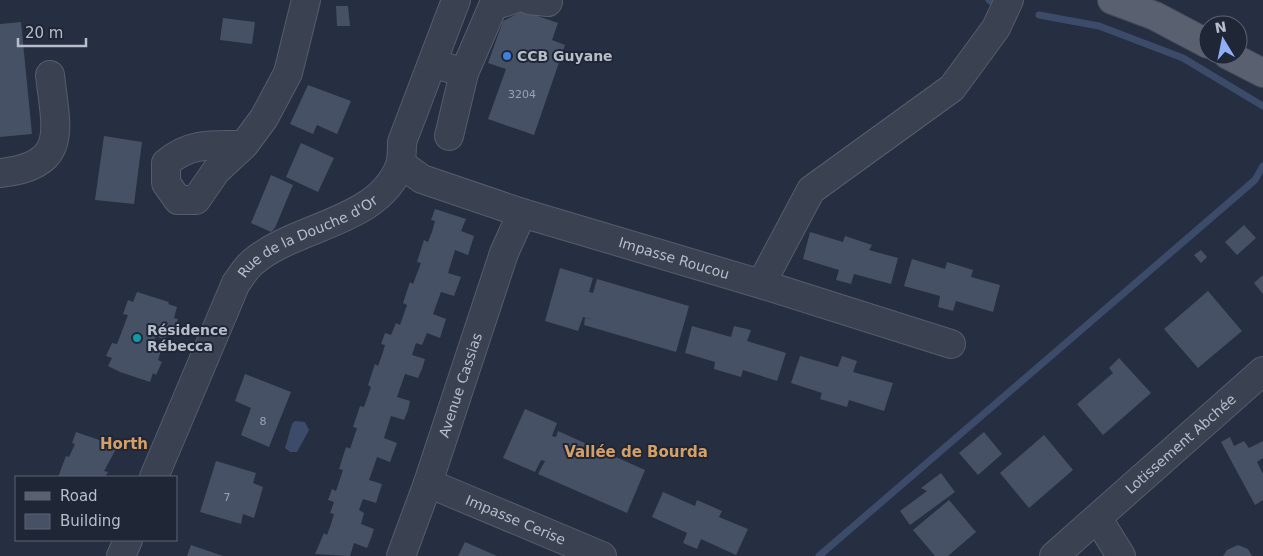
<svg xmlns="http://www.w3.org/2000/svg" width="1263" height="556" viewBox="0 0 1263 556" font-family="'DejaVu Sans',sans-serif">
<rect width="100%" height="100%" fill="#262f41"/>
<path fill="#3c4b69" d="M295,421L305,422L309,430L297,452H290L285,448L292,424Z"/>
<g fill="none" stroke-linecap="round" stroke-linejoin="round">
<path stroke="#3c4b69" stroke-width="7" d="M989,0L993,2
M1039,15L1099,26L1183,58L1263,106
M819,556L1255,180L1263,166"/>
</g>
<path fill="#475165" d="M336,6H348L350,26H337Z
M523,11L558,23L552,40L565,45L534,135L488,119L506,69L488,63L503,21Z
M223,18L255,22L252,44L220,40Z
M21,22L32,134L0,137V24Z
M308,85L351,101L337,134L317,125L313,134L290,124Z
M104,136L142,142L134,204L95,200Z
M301,143L334,158L318,192L286,177Z
M271,175L293,185L275,228L271,232L251,223Z
M435,209L466,219L461,231L474,236L468,255L455,250L448,273L461,277L454,296L441,292L433,314L446,319L440,338L427,333L422,345L416,343L412,355L425,359L422,369L418,378L405,374L397,397L410,401L408,410L404,420L391,416L384,438L397,443L390,462L377,457L373,469L369,480L382,484L376,503L363,499L359,510L364,513L361,524L374,529L371,538L367,548L354,543L350,556L315,554L324,533L327,535L331,524L334,514L330,513L334,502L328,500L332,489L336,491L343,470L339,469L346,447L356,451L350,449L357,428L353,427L360,406L364,407L371,387L368,385L375,364L378,366L382,355L385,345L381,344L385,333L391,335L396,323L400,325L407,305L403,303L410,282L413,284L421,263L417,262L424,240L428,242L432,232L435,221L431,220Z
M1244,225L1256,238L1237,255L1225,242Z
M810,232L843,242L845,236L872,245L869,250L898,258L891,284L854,274L851,284L836,280L839,270L803,259Z
M1201,250L1207,257L1201,263L1194,255Z
M912,259L945,269L947,262L973,270L971,277L1000,285L993,312L956,301L953,311L938,307L940,296L904,286Z
M560,268L593,278L589,292L593,293L597,279L689,306L676,352L584,325L585,318L594,320L583,317L578,331L545,321Z
M1263,275V294L1254,283Z
M1208,291L1242,331L1198,368L1164,329Z
M137,292L169,302L168,304L177,307L174,318L178,319L173,333L169,331L165,340L156,336L152,348L161,351L158,360L162,362L156,375L153,373L150,382L120,372L108,366L112,358L106,356L112,343L117,344L128,315L123,314L128,300L133,302Z
M692,326L731,337L734,326L751,330L747,341L786,353L777,381L743,370L741,377L714,369L715,362L685,353Z
M800,356L838,367L842,356L857,361L853,372L893,383L884,411L849,400L847,407L820,399L822,393L791,383Z
M1119,358L1151,393L1103,435L1077,404L1113,373L1109,368Z
M245,374L291,392L269,447L241,435L251,408L235,401Z
M525,409L557,423L552,436L556,437L558,431L645,470L627,513L538,474L545,461L541,460L535,472L503,458Z
M76,432L108,443L107,445L116,449L104,471L108,472L105,477H58L66,456L69,457L75,444L72,443Z
M984,432L1002,454L978,475L959,453Z
M1044,435L1073,470L1029,508L1000,473Z
M1230,437L1234,446L1244,441L1249,448L1263,441V458L1257,462L1263,474V500L1255,505L1221,442Z
M216,461L256,473L253,483L263,487L254,518L243,514L241,524L200,512Z
M941,473L955,492L910,525L900,511L927,491L921,488Z
M663,492L695,506L697,500L722,511L719,517L748,529L736,555L701,539L697,549L683,543L687,533L652,517Z
M949,500L976,532L948,556H935L913,530Z
M465,542L497,556H458Z
M191,545L223,556H187Z
M1238,545L1248,549L1252,556H1223L1227,550Z"/>
<g fill="none" stroke-linecap="round" stroke-linejoin="round">
<defs>
<g id="minor">
<path d="M529,0L548,2"/>
<path d="M433,63L464,73L449,136"/>
<path d="M464,73L493,6L512,0"/>
<path d="M244,145C214,145 190,142 166,163V183L178,200H196L216,171L244,145L264,118L288,73L306,0"/>
<path id="s1" d="M401,164L422,179L522,213L761,284L951,344"/>
<path d="M0,173C70,166 56,129 50,75"/>
<path d="M761,284L811,190L952,88L996,28L1009,0"/>
<path id="s2" d="M154,477L236,283C241,277 246,267 253,262C296,225 379,223 400,165C402,158 402,149 402,142L456,0"/>
<path id="s3" d="M428,483L602,556"/>
<path d="M1098,519L1121,556"/>
<path d="M121,556L128,540"/>
<path id="s4" d="M401,556L428,483L504,253L522,213"/>
<path id="s5" d="M1054,556L1263,371"/>
</g>
<path id="major" d="M1112,0L1155,16L1208,44
M1228,55L1263,73"/>
</defs>
<use href="#minor" stroke="#555d6b" stroke-width="30"/>
<use href="#major" stroke="#444b5a" stroke-width="30"/>
<use href="#minor" stroke="#3a4251" stroke-width="28"/>
<use href="#major" stroke="#596170" stroke-width="28"/>
</g>
<circle fill="#3f7fe0" stroke="#1f2736" stroke-width="2" cx="507" cy="56" r="5"/>
<circle fill="#0f9aa8" stroke="#1f2736" stroke-width="2" cx="137" cy="338" r="5"/>
<g text-anchor="middle" dominant-baseline="central" stroke-width="4" stroke-linejoin="round" paint-order="stroke">
<g font-size="11" fill="#9ba2b2">
<text x="522" y="94">3204</text>
<text x="263" y="421">8</text>
<text x="227" y="497">7</text>
</g>
<g font-size="14" font-weight="bold" fill="#b7bdcb" stroke="#1f2736" text-anchor="start">
<text x="517" y="56">CCB Guyane</text>
<text x="147" y="330">Résidence<tspan x="147" dy="16">Rébecca</tspan></text>
</g>
<g font-size="14" fill="#b7bdcb" stroke="#1f2736">
<text stroke="none"><textPath href="#s2" startOffset="298">Rue de la Douche d'Or</textPath></text>
<text stroke="none"><textPath href="#s1" startOffset="290">Impasse Roucou</textPath></text>
<text stroke="none"><textPath href="#s4" startOffset="181">Avenue Cassias</textPath></text>
<text stroke="none"><textPath href="#s5" startOffset="169">Lotissement Abchée</textPath></text>
<text stroke="none"><textPath href="#s3" startOffset="95">Impasse Cerise</textPath></text>
</g>
<g font-size="15" font-weight="bold" fill="#d5a068" stroke="#1f2736">
<text x="124" y="444">Horth</text>
<text x="636" y="452">Vallée de Bourda</text>
</g>
</g>
<rect x="15" y="476" width="162" height="65" fill="#1f2736" stroke="#5c6372"/>
<rect x="25" y="492" width="25" height="8" fill="#596170" stroke="#5c6372"/>
<text x="60" y="501" font-size="15" fill="#b7bdcb">Road</text>
<rect x="25" y="514" width="25" height="15" fill="#475165" stroke="#5c6372"/>
<text x="60" y="526" font-size="15" fill="#b7bdcb">Building</text>
<g transform="translate(1223 40) rotate(350)"><circle r="24" fill="#1f2736" stroke="#5c6372"/>
<path d="M0-4L9 19L0 12L-9 19Z" fill="#90aff7"/>
<text y="-8" font-size="14" font-weight="bold" text-anchor="middle" fill="#b7bdcb">N</text>
</g>
<path d="M18 38v8h68v-8" fill="none" stroke="#b7bdcb" stroke-width="2.5"/>
<text x="25" y="38" font-size="15" fill="#b7bdcb" stroke="#1f2736" stroke-width="4" paint-order="stroke">20 m</text>
</svg>
